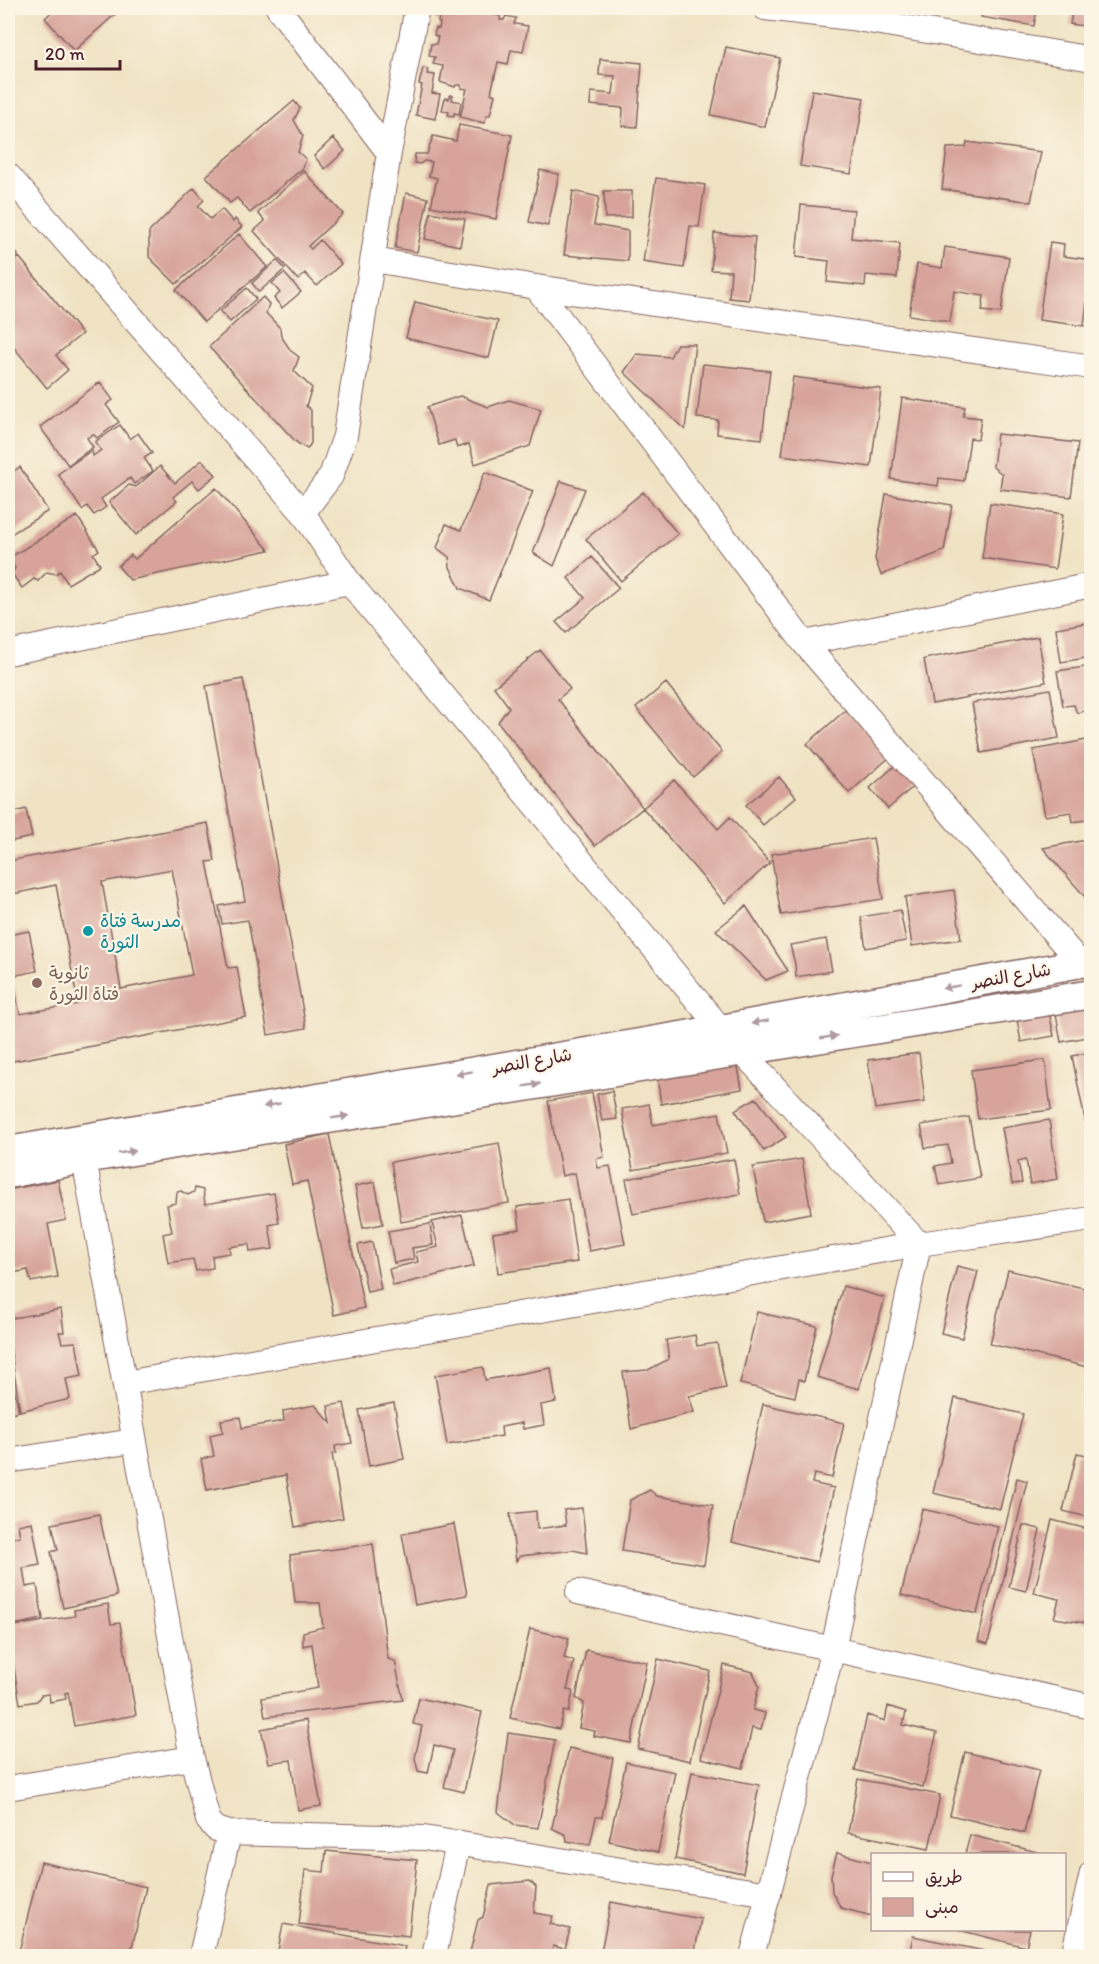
<svg xmlns="http://www.w3.org/2000/svg" width="1099" height="1964" viewBox="0 0 1099 1964" font-family="Itim,'Playpen Sans Arabic',sans-serif">
<rect width="100%" height="100%" fill="#fcf5e5"/>
<filter id="ink" filterUnits="userSpaceOnUse"><feTurbulence type="fractalNoise" baseFrequency=".0167" numOctaves="2"/><feDisplacementMap in="SourceGraphic" scale="12" xChannelSelector="R" yChannelSelector="G"/><feConvolveMatrix kernelMatrix="1 2 1 2 8 2 1 2 1" color-interpolation-filters="sRGB"/></filter>
<filter id="wash" filterUnits="userSpaceOnUse"><feTurbulence type="fractalNoise" baseFrequency=".008" numOctaves="4" result="noise"/><feDisplacementMap in="SourceGraphic" scale="24" xChannelSelector="R" yChannelSelector="G"/><feGaussianBlur stdDeviation="1.35" result="paint"/><feColorMatrix in="noise" values="0 0 0 0 0 0 0 0 0 0 0 0 0 0 0 0 0 1.4 0 .05"/><feComposite in="paint" operator="in"/></filter>
<g filter="url(#wash)">
<rect width="100%" height="100%" fill="#f0e3c4"/>
<g id="blocks">
<path fill="#d7a39a" fill-rule="evenodd" d="M56,8H122L74,51L45,18Z
M442,8H479L478,11L500,16V20H504L506,16L516,18L514,24L528,26L523,52L511,50L508,64L498,62L491,93L495,95L490,115H487L484,123L460,117L467,89L461,88V85H456L455,87L440,82L443,66L433,64L435,57L429,56L431,44H436L438,37L434,35L436,28L439,29L440,23L438,22L439,17H435L436,12Z
M884,8H919L917,14Z
M983,8H1037L1034,26L981,17Z
M1073,8H1092V27L1070,24Z
M726,47L780,58L765,127L711,115Z
M600,59L642,63L637,127L622,126L623,108L590,105L591,92L613,94L615,76L599,75Z
M423,68L428,69L427,74L435,75L432,93L440,94L435,119L416,115L422,85L419,84Z
M812,90L864,98L851,174L800,166Z
M450,95L453,96L452,100L461,102L459,114L454,113V116L448,115L449,112L442,110L445,98L449,99Z
M294,101L300,108L294,120L303,136L298,152L306,159L303,168L250,213L237,198L230,203L206,176Z
M459,125L512,135L496,219L431,206L437,178L429,176L432,162L424,161L420,164L414,163L415,154H427L433,136L456,141Z
M333,138L345,151L325,169L314,156Z
M967,142L1041,152L1031,202L942,189L947,148L966,147Z
M540,170L559,174L548,226L529,222Z
M304,171L343,214L308,246L311,249L320,240L341,264L317,286L305,273L298,280L254,231L265,221L258,213Z
M656,178L705,185L699,227L690,226L684,268L643,262Z
M194,188L204,200L198,206L210,219L222,209L233,222L235,219L242,227L176,284L149,257V232Z
M573,191L599,197L594,225L628,231V261L564,255Z
M604,191H632V217L605,218Z
M406,193L428,198L417,252L395,248Z
M801,205L854,210L851,238L900,243L897,278L866,275L865,286L827,282L829,261L796,257Z
M431,212L465,219L460,246L425,239Z
M714,233L755,237L749,300L729,298L731,271L711,270Z
M239,234L267,267L204,322L176,290Z
M1050,242L1064,244L1063,256L1092,260L1084,326L1039,320Z
M8,243L18,255L8,264Z
M945,247L1009,257L1001,313L982,311L984,296L954,291L950,322L909,315L917,264L942,268Z
M19,257L82,334L56,355L68,370L47,388L8,340V267Z
M277,260L285,269L259,292L252,283Z
M284,273L301,292L282,308L274,298L280,293L272,283Z
M247,288L256,299L230,322L220,311Z
M263,297L269,304L266,313L280,328L281,336L291,351L299,357L294,371L312,388L306,406L311,410V443L307,449L296,442L209,347Z
M415,302L498,321L489,358L406,338Z
M677,344H695L685,430L624,372L637,354L670,357Z
M703,364L770,371L762,439L717,434L718,420L697,418Z
M793,377L881,389L871,467L782,455Z
M100,382L113,400L106,405L119,422L97,438L93,434L87,438L93,447L68,465L40,427Z
M460,396L488,407L509,400L541,409L530,446L475,464L469,444L457,448L455,440L439,445L427,407Z
M902,398L965,407L963,416L981,418L978,439L970,438L964,481L939,478L938,486L891,479Z
M120,425L130,439L138,433L152,453L144,458L153,471L134,484L130,478L101,499L106,507L94,515L87,506L82,510L58,474L92,450L93,456L101,450L95,442Z
M997,434L1078,443L1071,497L1000,489L1002,474L993,467Z
M202,460L216,475L199,489L192,481L173,497L177,501L136,535L109,502L129,485L136,487L160,466L175,483Z
M20,467L48,511L8,536V475Z
M485,472L533,491L489,600L460,588L450,567L449,557L437,548L446,524L461,530Z
M561,481L585,489L554,566L533,553Z
M216,488L269,550L130,580L118,566L131,555L135,559Z
M643,492L678,534L621,581L586,539Z
M886,494L952,505L944,551L881,575L875,559Z
M990,503L1063,514L1055,569L982,558Z
M77,516L99,550L93,554L100,565L68,584L60,571L56,574L47,572L38,581L34,579L22,588L12,574L15,568L9,558Z
M592,557L619,588L566,633L556,622L585,598L568,578Z
M1092,622V657L1061,662L1056,628Z
M1038,637L1046,682L932,704L924,659Z
M540,650L570,689L558,699L643,808L595,846L498,722L509,707L494,687Z
M1092,666V709L1077,713L1074,705L1063,706L1057,671Z
M243,679L306,1028L268,1035L248,920L222,924L219,906L245,901L206,686Z
M666,683L722,752L693,777L636,708Z
M1050,689L1059,738L981,753L972,703Z
M849,707L891,756L849,793L807,744Z
M1092,739V819L1073,822L1071,812L1045,816L1033,750Z
M898,763L916,784L888,809L870,788Z
M779,777L796,797L763,825L746,805Z
M674,780L718,829L730,817L770,863L725,903L643,808Z
M26,809L32,837L8,842V814Z
M208,823L215,861L207,862L228,968L237,967L246,1017L8,1062V935L29,931L37,971L12,976L20,1014L78,1004L56,885L8,895V861ZM172,869L192,975L121,989L102,882Z
M873,838L883,899L781,915L771,854Z
M1092,839V905L1043,848Z
M954,890L961,939L912,946L905,897Z
M746,906L788,971L766,980L716,930Z
M900,910L906,941L866,948L861,917Z
M826,939L832,971L796,977L795,964L790,945Z
M1092,996V1036L1061,1042L1054,1003Z
M1047,1002L1054,1036L1021,1042L1015,1008Z
M1092,1052V1123L1086,1125L1072,1056Z
M919,1053L925,1102L875,1109L868,1060Z
M1045,1060L1051,1110L978,1119L971,1070Z
M737,1062L742,1089L661,1104L657,1077Z
M612,1091L617,1119L602,1121L597,1094Z
M592,1093L604,1157L596,1159L598,1168L610,1166L625,1244L589,1251L575,1173L562,1176L548,1101Z
M756,1098L786,1137L764,1151L735,1110Z
M649,1104L653,1125L719,1113L727,1153L633,1170L622,1109Z
M969,1117L980,1178L939,1185L935,1166L951,1163L948,1145L925,1148L921,1125Z
M1049,1120L1058,1179L1030,1184L1026,1159L1018,1161L1022,1183L1012,1184L1002,1128Z
M329,1134L364,1308L334,1315L307,1181L292,1184L284,1144Z
M499,1143L509,1203L401,1222L391,1162Z
M734,1159L740,1194L633,1214L626,1179Z
M802,1159L811,1213L763,1222L753,1167Z
M58,1180L66,1220L48,1224L58,1277L31,1282L28,1270L8,1274V1190Z
M375,1182L383,1224L363,1228L355,1186Z
M195,1188L203,1190L205,1204L274,1193L279,1223L269,1225L273,1249L250,1252L249,1244L229,1247L230,1253L212,1256L213,1268L196,1271L193,1259L168,1263L163,1234L172,1232L167,1205L176,1203L177,1192L181,1191L188,1195L194,1192Z
M568,1199L577,1262L498,1273L493,1233L520,1229L517,1207Z
M462,1215L474,1266L393,1286L389,1269L418,1262L416,1252L438,1247L432,1222Z
M430,1224L433,1245L412,1248L414,1259L394,1263L388,1231Z
M372,1242L381,1289L367,1292L358,1245Z
M957,1266L978,1271L962,1338L941,1333Z
M1008,1270L1092,1290V1368L990,1344Z
M843,1286L885,1298L859,1389L817,1377Z
M61,1309L64,1332H59L62,1343L76,1342L82,1376L66,1379L70,1399L20,1411L8,1333V1319Z
M757,1312L817,1326L804,1381L799,1379L795,1397L740,1384Z
M695,1335L697,1346L717,1343L726,1388L689,1396L694,1412L631,1429L623,1372L648,1370L669,1359L666,1340Z
M8,1363L19,1411L8,1414Z
M483,1367L485,1380L551,1368L556,1402L541,1405L544,1425L523,1429L522,1423L501,1427L502,1436L447,1445L435,1375Z
M955,1398L1023,1414L1000,1509L933,1493Z
M344,1403L352,1443L335,1446L336,1453L332,1454L343,1518L295,1527L286,1475L207,1490L201,1459L214,1456L210,1435L223,1432L221,1420L240,1417L242,1428L284,1421L283,1411L315,1405L331,1423L328,1406Z
M394,1403L404,1459L369,1466L359,1410Z
M763,1404L844,1423L832,1478L814,1474L812,1483L834,1488L817,1562L732,1542Z
M1077,1453L1092,1456V1518L1063,1511Z
M1017,1478L1027,1481L988,1644L978,1641Z
M650,1490L657,1496L713,1505L704,1565L622,1551L630,1500Z
M582,1508L587,1553L573,1550L520,1556L516,1561L510,1514L536,1511L537,1529L566,1525L564,1510Z
M922,1509L998,1526L977,1614L901,1595Z
M99,1514L117,1596L63,1608L51,1552L58,1550L52,1524Z
M1052,1520L1092,1530V1624L1054,1618L1059,1599L1034,1593Z
M32,1522L40,1565L23,1568L26,1587L37,1585L43,1619L8,1626V1539L20,1536L18,1525Z
M454,1524L467,1595L415,1605L402,1534Z
M1023,1525L1040,1529L1026,1591L1009,1587Z
M373,1544L388,1659L395,1661L403,1700L265,1717L262,1698L318,1688L312,1644L303,1646V1632L323,1627L320,1603H295L290,1555Z
M108,1604L111,1624L120,1623L136,1715L74,1726L68,1692L65,1693L66,1699L50,1702L49,1694L41,1695L37,1701L20,1704L11,1650L8,1651V1627L75,1616L74,1610Z
M530,1629L569,1638L564,1658L574,1661L567,1690L573,1691L569,1712L564,1711L559,1729L510,1718Z
M586,1650L647,1662L631,1743L594,1736L595,1731L579,1728L584,1703L576,1698Z
M658,1659L710,1671L690,1761L638,1749Z
M724,1665L753,1672L759,1686L753,1710L765,1713L761,1730L752,1728L743,1768L701,1758Z
M419,1698L482,1712L464,1792L444,1787L453,1750L434,1745L428,1773L418,1771L415,1758L422,1726L413,1724Z
M888,1706L906,1712L903,1725L937,1733L923,1787L855,1770L867,1715L885,1721Z
M306,1720L321,1806L298,1810L291,1760L269,1763L261,1729Z
M508,1733L555,1740L538,1828L515,1825L498,1812Z
M569,1748L613,1758L602,1817H596L590,1845L567,1841L566,1835L552,1828Z
M965,1752L1039,1770L1024,1833L950,1815Z
M626,1762L675,1772L658,1852L609,1841Z
M692,1772L759,1785L743,1873L675,1859Z
M858,1779L940,1795L929,1849L848,1833Z
M970,1835L1045,1854H965Z
M326,1851L417,1860L409,1936L299,1924L305,1870L324,1872Z
M837,1853L872,1862V1916L841,1908L832,1892L831,1875Z
M41,1862L146,1887L130,1956H18Z
M530,1881L536,1887L534,1913L553,1916L550,1924L570,1929L565,1949L553,1946L551,1956H469L478,1920L483,1917L491,1885Z
M611,1902L701,1919L694,1956H600Z
M283,1924L405,1946L403,1956H277Z
M959,1930H1030L1026,1947Z
M913,1936L1004,1955V1956H909Z"/>
</g>
</g>
<g filter="url(#ink)">
<use href="#blocks" fill-opacity="0" stroke="#846461" stroke-width="1.5"/>
<g fill="none" stroke-linecap="round" stroke-linejoin="round">
<defs>
<path id="minor" d="M278,8L389,153L345,436L331,476L303,513
M765,8L851,18L1092,59
M389,153L417,8
M8,175L303,513L349,582L721,1029L919,1244L1092,1219
M373,260L536,287L1092,367
M536,287L804,643L1080,963
M804,643L1092,585
M8,653L349,582
M125,1383L919,1244L833,1649L752,1956
M8,1461L133,1441
M578,1592L1092,1707
M192,1758L208,1820L216,1829L229,1833L424,1838L769,1894
M8,1788L192,1758L84,1159
M201,1956L229,1833
M434,1956L458,1843
M1073,1956L1092,1873"/>
<path id="tertiary" d="M8,1151L721,1029L1092,961
M8,1174L84,1159L1092,994"/>
</defs>
<use href="#minor" stroke="#846461" stroke-width="26"/>
<use href="#tertiary" stroke="#846461" stroke-width="31"/>
<use href="#minor" stroke="#fff" stroke-width="24"/>
<use href="#tertiary" stroke="#fff" stroke-width="28"/>
</g>
<defs><path id="oneway-solid" d="M-6-.8H1V-3.2L6.5 0L1 3.2V.8H-6Z" transform="scale(1.5)"/></defs>
<g fill="#ae9aa0">
<use href="#oneway-solid" transform="translate(951 987) rotate(170)"/>
<use href="#oneway-solid" transform="translate(760 1022) rotate(170)"/>
<use href="#oneway-solid" transform="translate(829 1037) rotate(-9)"/>
<use href="#oneway-solid" transform="translate(464 1073) rotate(170)"/>
<use href="#oneway-solid" transform="translate(532 1085) rotate(-9)"/>
<use href="#oneway-solid" transform="translate(272 1105) rotate(170)"/>
<use href="#oneway-solid" transform="translate(340 1117) rotate(-9)"/>
<use href="#oneway-solid" transform="translate(127 1152) rotate(-9)"/>
</g>
</g>
<circle fill="#0f9aa8" stroke="#fcf5e5" stroke-width="2" cx="88" cy="931" r="6"/>
<circle fill="#8d6e63" stroke="#fcf5e5" stroke-width="2" cx="37" cy="983" r="6"/>
<g text-anchor="middle" dominant-baseline="central" stroke-width="4.5" stroke-linejoin="round" paint-order="stroke">
<g font-size="18" fill="#0d838f" stroke="#fcf5e5" text-anchor="start">
<text x="100" y="921">مدرسة فتاة<tspan x="100" dy="21">الثورة</tspan></text>
</g>
<g font-size="18" fill="#785e54" stroke="#fcf5e5" text-anchor="start">
<text x="49" y="973">ثانوية<tspan x="49" dy="21">فتاة الثورة</tspan></text>
</g>
<g font-size="18" fill="#4a1f2b" stroke="#fcf5e5">
<text transform="translate(1011 976) rotate(-10)">شارع النصر</text>
<text transform="translate(532 1061) rotate(-10)">شارع النصر</text>
</g>
</g>
<rect width="1099" height="1964" fill="none" stroke="#fcf5e5" stroke-width="30"/>
<rect x="871" y="1853" width="195" height="78" fill="#fcf5e5" stroke="#b59f9b" stroke-width="1.5"/>
<rect x="883" y="1872" width="30" height="9" fill="#ffffff" stroke="#b59f9b" stroke-width="1.5"/>
<text x="925" y="1883" font-size="18" fill="#4a1f2b">طريق</text>
<rect x="883" y="1898" width="30" height="18" fill="#d7a39a" stroke="#b59f9b" stroke-width="1.5"/>
<text x="925" y="1913" font-size="18" fill="#4a1f2b">مبنى</text>
<path d="M36 60v9h84v-9" fill="none" stroke="#4a1f2b" stroke-width="3"/>
<text x="45" y="60" font-size="18" fill="#4a1f2b" stroke="#fcf5e5" stroke-width="4.5" paint-order="stroke">20 m</text>
</svg>
